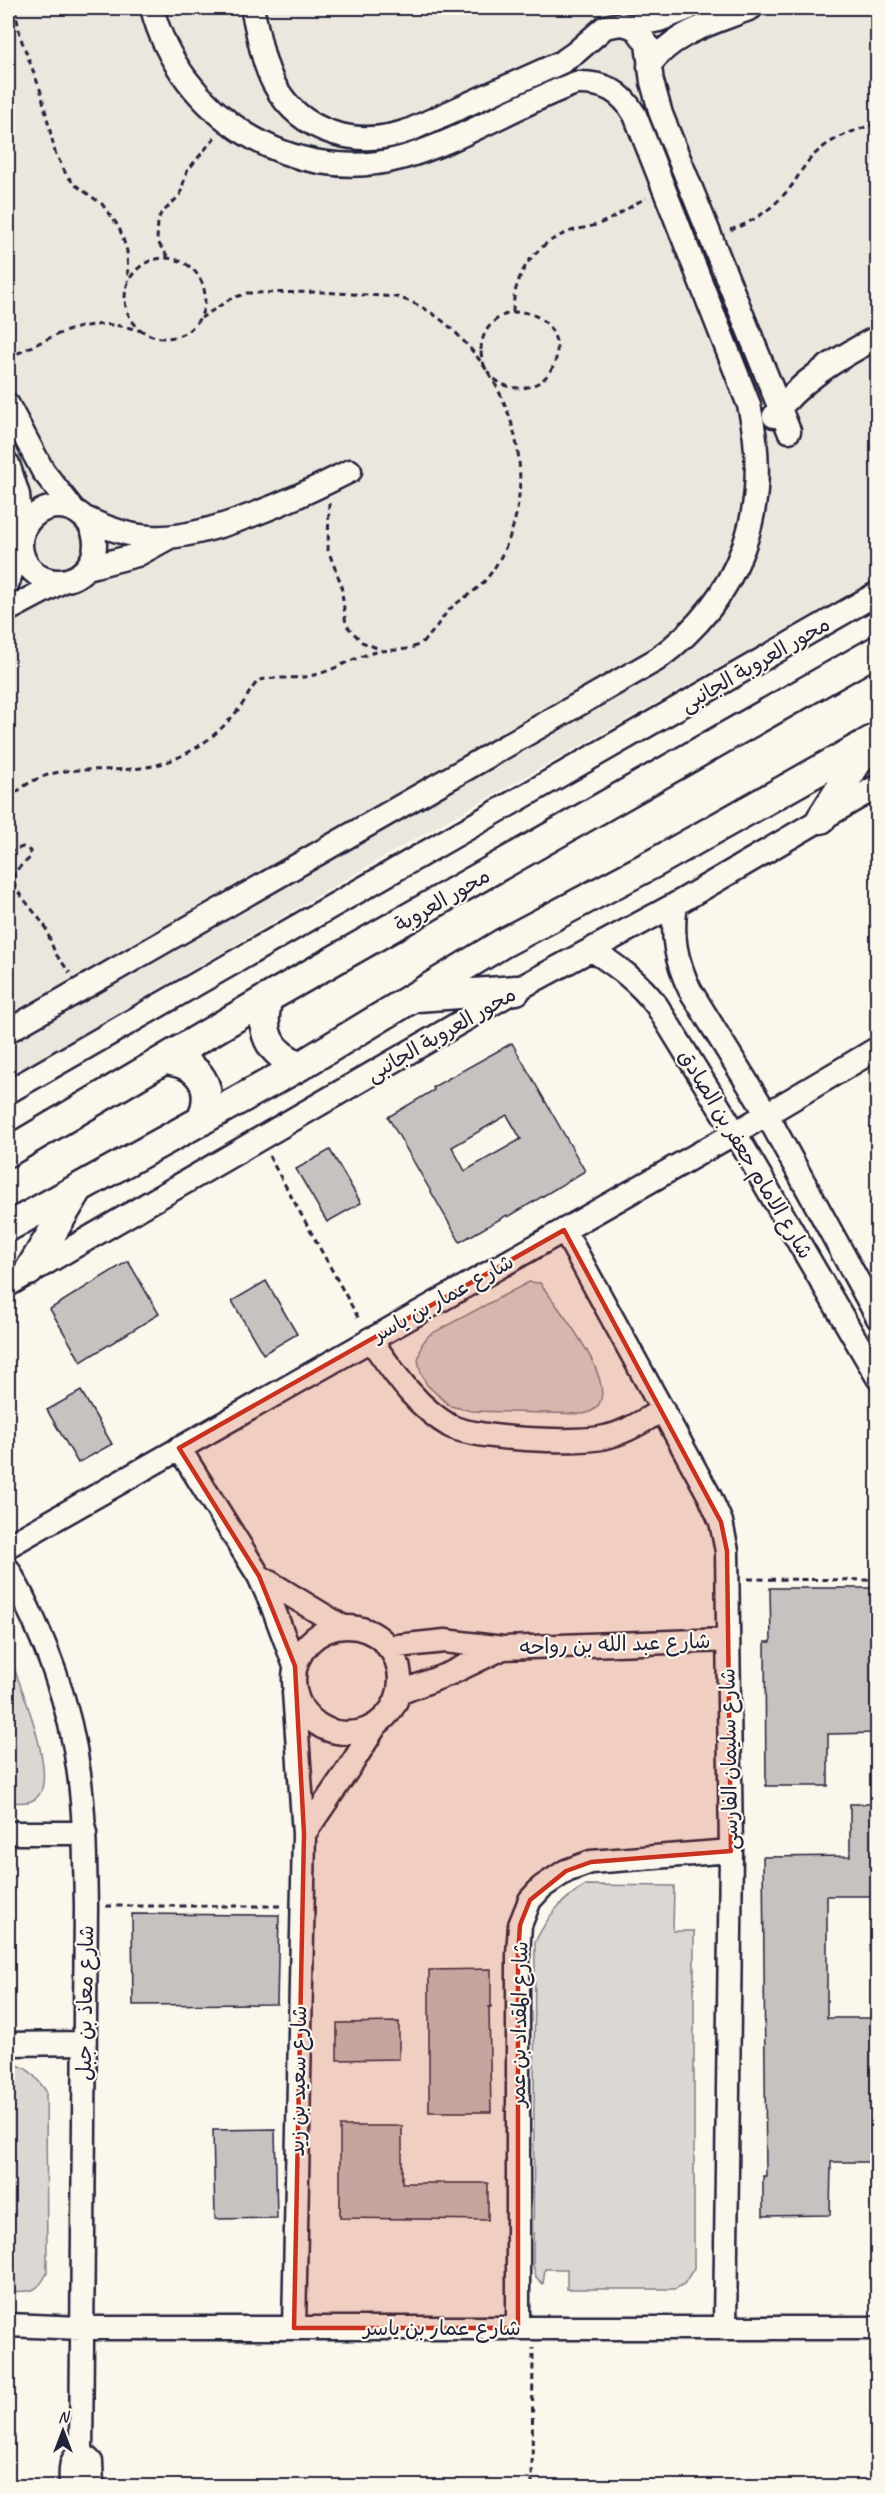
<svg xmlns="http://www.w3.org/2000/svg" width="885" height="2494" viewBox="0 0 885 2494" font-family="Caveat,'Playpen Sans Arabic',sans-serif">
<rect width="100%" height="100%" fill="#fbf7ec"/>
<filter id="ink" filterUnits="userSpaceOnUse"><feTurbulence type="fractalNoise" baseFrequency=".0167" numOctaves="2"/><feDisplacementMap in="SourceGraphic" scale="12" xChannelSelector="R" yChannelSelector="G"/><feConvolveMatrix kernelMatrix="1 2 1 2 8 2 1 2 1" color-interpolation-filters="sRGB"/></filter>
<g filter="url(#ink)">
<path fill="#ebe7df" d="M8,8H878L877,579L411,841L8,1078Z"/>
<path fill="#dbd8d3" stroke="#7e7d87" stroke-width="1.5" d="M529,1282L540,1283C556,1306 638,1403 583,1414L472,1411L450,1406L427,1385L421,1373L418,1360L422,1344L429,1335Z
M8,1653C18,1679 58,1774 38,1796C31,1805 18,1802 8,1802Z
M586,1885L674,1886L673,1931H694V2268L684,2284L675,2289H567V2269H545L543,2284L536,2277L533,2265L535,1942C549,1914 559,1902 586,1885Z
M8,2064C27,2064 35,2076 46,2091L47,2273C37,2294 29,2292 8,2291Z"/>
<path fill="#c6c2c0" stroke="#22223b" stroke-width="1.5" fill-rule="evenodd" d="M512,1043L585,1171L508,1217L507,1215L460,1242L388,1117L434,1090L433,1087ZM507,1115L521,1139L465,1171L452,1147Z
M330,1150L361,1203L327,1222L296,1169Z
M128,1261L159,1314L81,1362L50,1309Z
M266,1281L297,1334L263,1354L232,1301Z
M81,1391L112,1444L78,1463L47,1410Z
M770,1588H878V1733L828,1734V1786H766L765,1642H771Z
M850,1804H878V1896H827V2018H878V2162H831L830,2215L763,2216V2176H766L763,1857L850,1856Z
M132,1914L279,1915L277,2004L133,2005Z
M491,1969V2007H489L491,2112H429V1970Z
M399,2022V2059L337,2060V2023Z
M340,2126H402V2183H488V2220L340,2218Z
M275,2129L277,2218L215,2219L213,2130Z"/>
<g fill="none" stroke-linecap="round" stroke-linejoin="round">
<defs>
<path id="minor" d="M252,8C258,32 262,61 274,84C301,134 359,149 410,130L562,62L575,53L605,27L621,24L630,26L637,30L647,44L652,82L661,114L789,431
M630,26L659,20L689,8
M649,66C673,32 714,23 751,8
M8,405L43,471L73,509
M774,416C799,381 840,357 878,337
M8,464L18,495L22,534
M21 544a37 37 0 1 1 74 0a37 37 0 1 1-74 0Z
M85,518C106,528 128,536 151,537C205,541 301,496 350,471
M87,568L137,555L168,538
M8,582L21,543
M8,610L63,581
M676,904C671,936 676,961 690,990L766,1113L878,1318
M592,950C617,966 639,982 657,1006L735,1133L878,1378
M8,1031L656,660C741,598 773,508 749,405L635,115C621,91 604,82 576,83C517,104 462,141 401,158C293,188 179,114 152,8
M8,1092L878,593
M564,1230L709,1495L721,1522L727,1551L731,1851L725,2328
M8,1285L516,990L676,904L878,786
M370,1339C393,1371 415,1406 450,1426C474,1439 578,1444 605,1437C626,1433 644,1420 663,1410
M179,1448L259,1576L272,1605L295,1666
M8,1546L735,1133L878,1048
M8,1569C43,1632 70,1702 79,1774C85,1818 85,1862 86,1906L81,2452
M259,1576L343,1627
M294 1680a53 53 0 1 1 106 0a53 53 0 1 1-106 0Z
M388,1647L445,1641L503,1648L727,1640
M294,1692L304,1834L294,2328
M399,1693L451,1673L503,1648
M8,1833H85
M304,1834L353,1762L376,1725
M8,2044L84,2043
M8,2325L82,2328H878
M518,2328V1954L520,1925L530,1900L542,1887L566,1871L591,1862L731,1851
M81,2452L91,2462L92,2486
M71,2486C71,2473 68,2460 81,2452"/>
<path id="major" d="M821,819L868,745
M417,997L516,990
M268,998C259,1032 268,1052 300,1066
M164,1060C200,1063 216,1087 201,1121
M8,1152L268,998L878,650
M8,1227L300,1066L503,943L658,861L878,737
M29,1271L79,1188"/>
</defs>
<use href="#minor" stroke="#22223b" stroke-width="27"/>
<use href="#major" stroke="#22223b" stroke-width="33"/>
<path stroke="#22223b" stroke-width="3" stroke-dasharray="6 4.5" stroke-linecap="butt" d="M15,8L20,36L41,92L55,152L66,174L74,184L102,204L119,227L127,251L128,281
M730,230C755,222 777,205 793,184C799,175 804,165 812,157C830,138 853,131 878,123
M168,257L157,241L158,221L160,215L180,195L187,171L216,136
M125 298a40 40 0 1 1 80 0a40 40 0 1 1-80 0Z
M513,312C513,277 532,246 566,233C577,228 590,228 601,223C617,217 630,206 646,198
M481 350a38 38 0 1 1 76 0a38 38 0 1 1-76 0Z
M8,358C55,336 86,313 141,331
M329,503L328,550L341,584L346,625L362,642L382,650
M8,800C54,752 105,780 160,764C192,755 221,733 241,706C247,698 252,685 260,680C277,676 296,680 314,675C336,670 355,656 377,652C393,648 407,653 421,643C433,635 440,619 450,609C463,597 478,591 488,577C537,511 526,420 478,358C455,329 432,307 396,297L323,292L247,293L230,299L201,318
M8,852L23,847L30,851V858L14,872L15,888L45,926L55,953L70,973
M269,1156L360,1321
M748,1579L878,1580
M106,1906H282
M532,2486L533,2348"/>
<use href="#minor" stroke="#fbf7ec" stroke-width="22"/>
<use href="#major" stroke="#fbf7ec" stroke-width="28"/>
</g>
</g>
<path fill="#c8321e" fill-opacity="0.2" stroke="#c8321e" stroke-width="4.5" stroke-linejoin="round" d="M564,1230L721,1522L727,1551L731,1851L591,1862L566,1871L530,1900L520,1925L518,1954V2328H294L304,1834L295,1666L259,1576L179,1448Z"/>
<g text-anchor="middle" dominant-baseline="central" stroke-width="4.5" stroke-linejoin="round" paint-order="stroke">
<g font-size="21" fill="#22223b" stroke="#fbf7ec">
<text transform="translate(755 664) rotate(-30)">محور العروبة الجانبى</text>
<text transform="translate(442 900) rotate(-30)">محور العروبة</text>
<text transform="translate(441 1034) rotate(-30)">محور العروبة الجانبى</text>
<text transform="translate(746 1154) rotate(59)">شارع الامام جعفر بن الصادق</text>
<text transform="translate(443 1298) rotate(-29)">شارع عمار بن ياسر</text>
<text transform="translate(615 1644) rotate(-2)">شارع عبد الله بن رواحه</text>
<text transform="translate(729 1759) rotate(-91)">شارع سليمان الفارسى</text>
<text transform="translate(85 2003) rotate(-89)">شارع معاذ بن جبل</text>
<text transform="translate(519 2024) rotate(-89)">شارع المقداد بن عمر</text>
<text transform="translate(298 2081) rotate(-89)">شارع سعيد بن زيد</text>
<text x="442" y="2328">شارع عمار بن ياسر</text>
</g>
</g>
<rect width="885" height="2494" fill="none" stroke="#fbf7ec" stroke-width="30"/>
<rect x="15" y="15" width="855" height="2464" fill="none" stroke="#22223b" stroke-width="2" filter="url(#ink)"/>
<g transform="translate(63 2431)" stroke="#fbf7ec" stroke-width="4.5" paint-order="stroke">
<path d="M0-4.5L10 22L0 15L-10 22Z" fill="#22223b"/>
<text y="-9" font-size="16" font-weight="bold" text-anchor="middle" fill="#22223b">N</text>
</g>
</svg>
